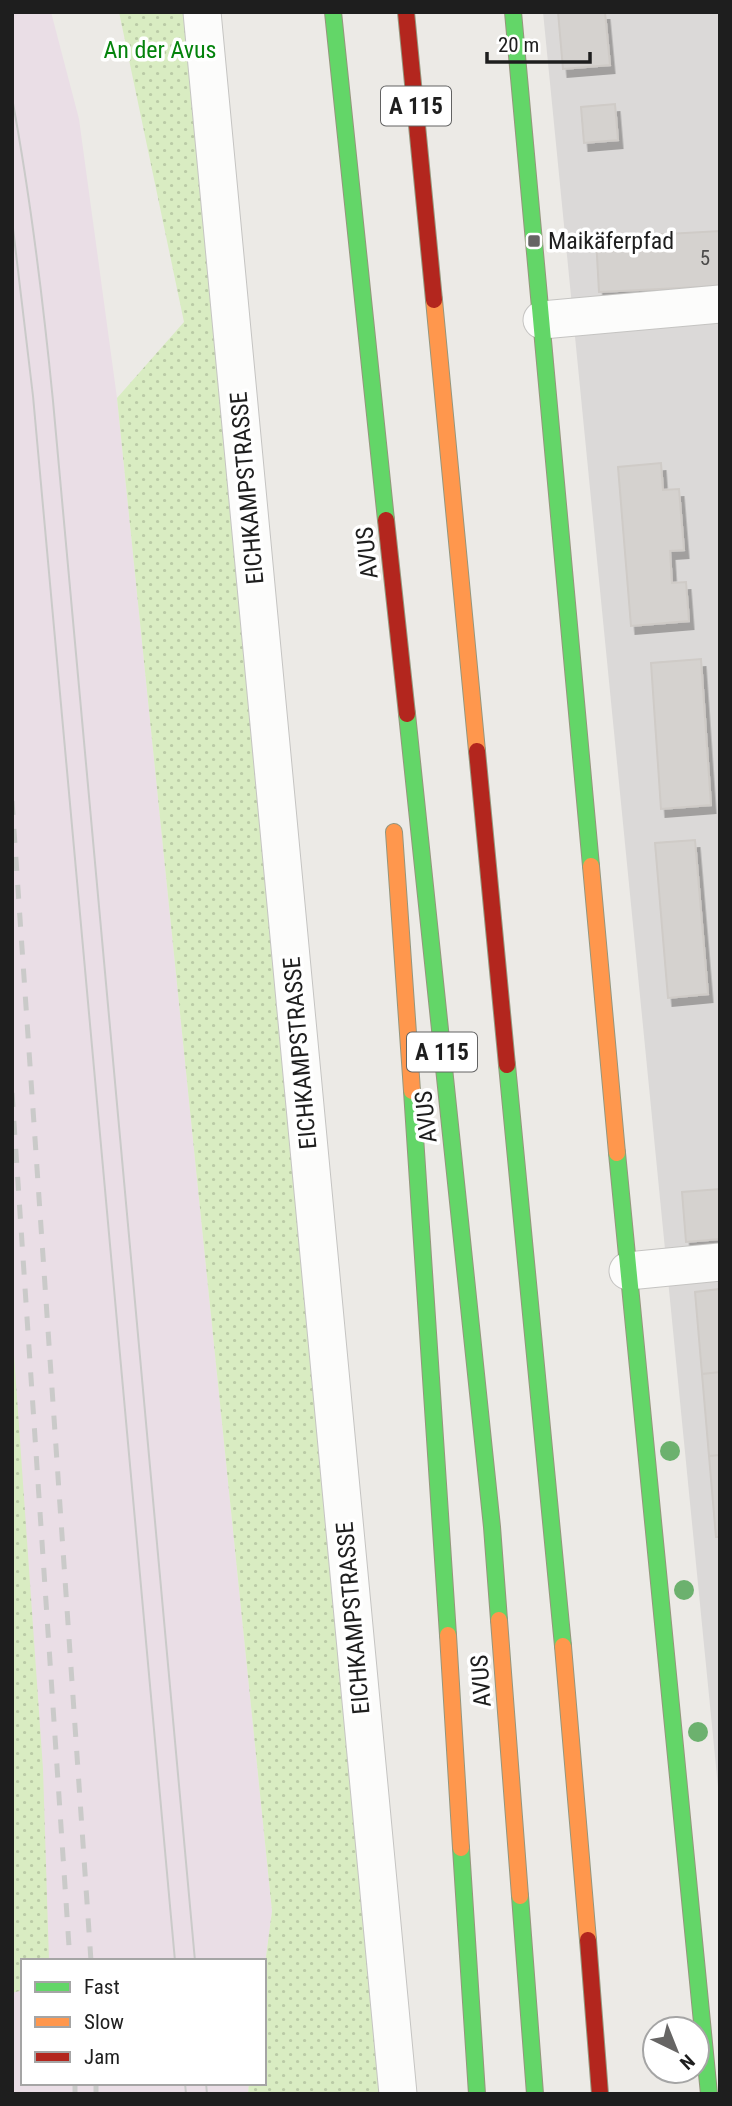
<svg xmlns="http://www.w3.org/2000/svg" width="732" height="2106" viewBox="0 0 732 2106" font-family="'Roboto Condensed',sans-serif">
<defs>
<pattern id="grass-dots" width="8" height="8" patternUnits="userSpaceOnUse" patternTransform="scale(1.75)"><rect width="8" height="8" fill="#d9ecc2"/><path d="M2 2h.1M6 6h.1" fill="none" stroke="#bacaa6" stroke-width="1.8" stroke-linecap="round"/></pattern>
<filter id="shadow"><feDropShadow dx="4.5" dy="8" stdDeviation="0" flood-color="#0004"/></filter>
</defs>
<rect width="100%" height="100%" fill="#eceae6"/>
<path fill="#dbd9d8" d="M543,12H720V1807Z"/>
<path fill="#eadee6" d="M12,12H51L79,119L117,398L272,1911L264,1972V1961H23V2083H249L248,2094H12Z"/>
<path fill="url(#grass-dots)" d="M119,12H189L388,2094H248L249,2083H264V1972L272,1911L117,398L184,322Z
M12,1326L43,1769L49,1961H23V1990L12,1993Z"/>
<path fill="#d5d2cf" stroke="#cfcbc7" stroke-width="2" filter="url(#shadow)" d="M558,12H605L610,65L563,69Z
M615,104L618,140L584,143L581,107Z
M720,231V286L599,292L596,238Z
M661,463L663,490L679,489L684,550L670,551L672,583L686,582L689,621L631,626L618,467Z
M701,659L711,805L661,809L651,663Z
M695,840L708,994L668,998L655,843Z
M720,1189V1239L686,1242L682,1192Z
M720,1289V1372L702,1374L695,1292Z
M720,1372V1455L709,1456L702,1374Z
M720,1455V1537H716L709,1456Z"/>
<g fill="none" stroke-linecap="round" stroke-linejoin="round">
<defs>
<path id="street" d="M202,12L398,2094
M542,320L720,304
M628,1271L720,1262"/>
<path id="fast" d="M333,12L386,520
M513,12L591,866
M407,714L492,1527L499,1620
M507,1065L563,1646
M412,1091L448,1635
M617,1153L709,2094
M461,1848L477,2094
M520,1896L535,2094"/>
<path id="slow" d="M434,300L477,751
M394,832L412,1091
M591,866L617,1153
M499,1620L520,1896
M448,1635L461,1848
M563,1646L588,1940"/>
<path id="jam" d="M406,12L434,300
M386,520L407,714
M477,751L507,1065
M588,1940L600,2094"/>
</defs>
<use href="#street" stroke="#c5c4c2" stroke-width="39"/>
<use href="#fast" stroke="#95967d" stroke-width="18"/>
<use href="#slow" stroke="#95967d" stroke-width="18"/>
<use href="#jam" stroke="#95967d" stroke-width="18"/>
<use href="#street" stroke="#fcfcfb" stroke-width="37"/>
<use href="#fast" stroke="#63d668" stroke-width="16"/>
<use href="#slow" stroke="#ff974d" stroke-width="16"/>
<use href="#jam" stroke="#b3261e" stroke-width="16"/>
<path stroke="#cacac9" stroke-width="2" d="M12,98C31,199 43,300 53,401L195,1961
M12,220L33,396L175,1961
M185,2083L186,2094
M206,2083L207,2094"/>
<path stroke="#cacac9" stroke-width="5" stroke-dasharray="14 14" stroke-linecap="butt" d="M12,801L91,1961
M12,1093L70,1961
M75,2083V2094
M96,2083V2094"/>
</g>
<g fill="#6cb16e">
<circle cx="670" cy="1451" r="10"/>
<circle cx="684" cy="1590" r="10"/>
<circle cx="698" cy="1732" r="10"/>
</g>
<rect fill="#666564" stroke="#fff" stroke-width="2.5" x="527" y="234" width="14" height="14" rx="3.5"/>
<g text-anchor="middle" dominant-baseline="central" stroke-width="7" stroke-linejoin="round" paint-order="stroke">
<g font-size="21" fill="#4c4b4a">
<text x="705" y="258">5</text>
</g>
<g fill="#fff" stroke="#626262" stroke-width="2">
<rect x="381" y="86.5" width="70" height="39" rx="5"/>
<rect x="407" y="1032.5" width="70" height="39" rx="5"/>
</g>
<g font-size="23" font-weight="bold" fill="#1e1e1e">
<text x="416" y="106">A 115</text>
<text x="442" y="1052">A 115</text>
</g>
<g font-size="24" fill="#04830c" stroke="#fff">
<text x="160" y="50">An der Avus</text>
</g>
<g font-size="24" fill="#1e1e1e" stroke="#fff" text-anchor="start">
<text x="548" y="241">Maikäferpfad</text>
</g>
<g font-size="24" fill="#1e1e1e" stroke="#fff">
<text transform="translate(247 488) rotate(-95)">EICHKAMPSTRASSE</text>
<text transform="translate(367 553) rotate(-96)">AVUS</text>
<text transform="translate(300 1053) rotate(-95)">EICHKAMPSTRASSE</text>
<text transform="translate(426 1117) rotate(-96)">AVUS</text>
<text transform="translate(353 1618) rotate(-95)">EICHKAMPSTRASSE</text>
<text transform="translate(481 1681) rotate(-94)">AVUS</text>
</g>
</g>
<rect width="732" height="2106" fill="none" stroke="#1e1e1e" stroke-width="28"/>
<rect x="21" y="1959" width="245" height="126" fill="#ffffff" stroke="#a5a5a5" stroke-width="2"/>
<rect x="35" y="1982" width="35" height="10" fill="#63d668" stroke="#a5a5a5" stroke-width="2"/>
<text x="84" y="1994" font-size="21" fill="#1e1e1e">Fast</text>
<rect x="35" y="2017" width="35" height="10" fill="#ff974d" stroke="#a5a5a5" stroke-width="2"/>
<text x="84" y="2029" font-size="21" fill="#1e1e1e">Slow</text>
<rect x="35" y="2052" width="35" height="10" fill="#b3261e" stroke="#a5a5a5" stroke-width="2"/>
<text x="84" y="2064" font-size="21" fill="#1e1e1e">Jam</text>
<g transform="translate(676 2050) rotate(137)"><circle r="33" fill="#ffffff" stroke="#a5a5a5" stroke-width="2"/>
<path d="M0-5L12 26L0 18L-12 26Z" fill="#666564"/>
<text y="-10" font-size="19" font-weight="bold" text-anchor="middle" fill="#1e1e1e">N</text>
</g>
<path d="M487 52v10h103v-10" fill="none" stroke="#1e1e1e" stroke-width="3.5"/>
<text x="498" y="52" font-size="21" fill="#1e1e1e" stroke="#ffffff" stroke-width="5" paint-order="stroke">20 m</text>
</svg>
